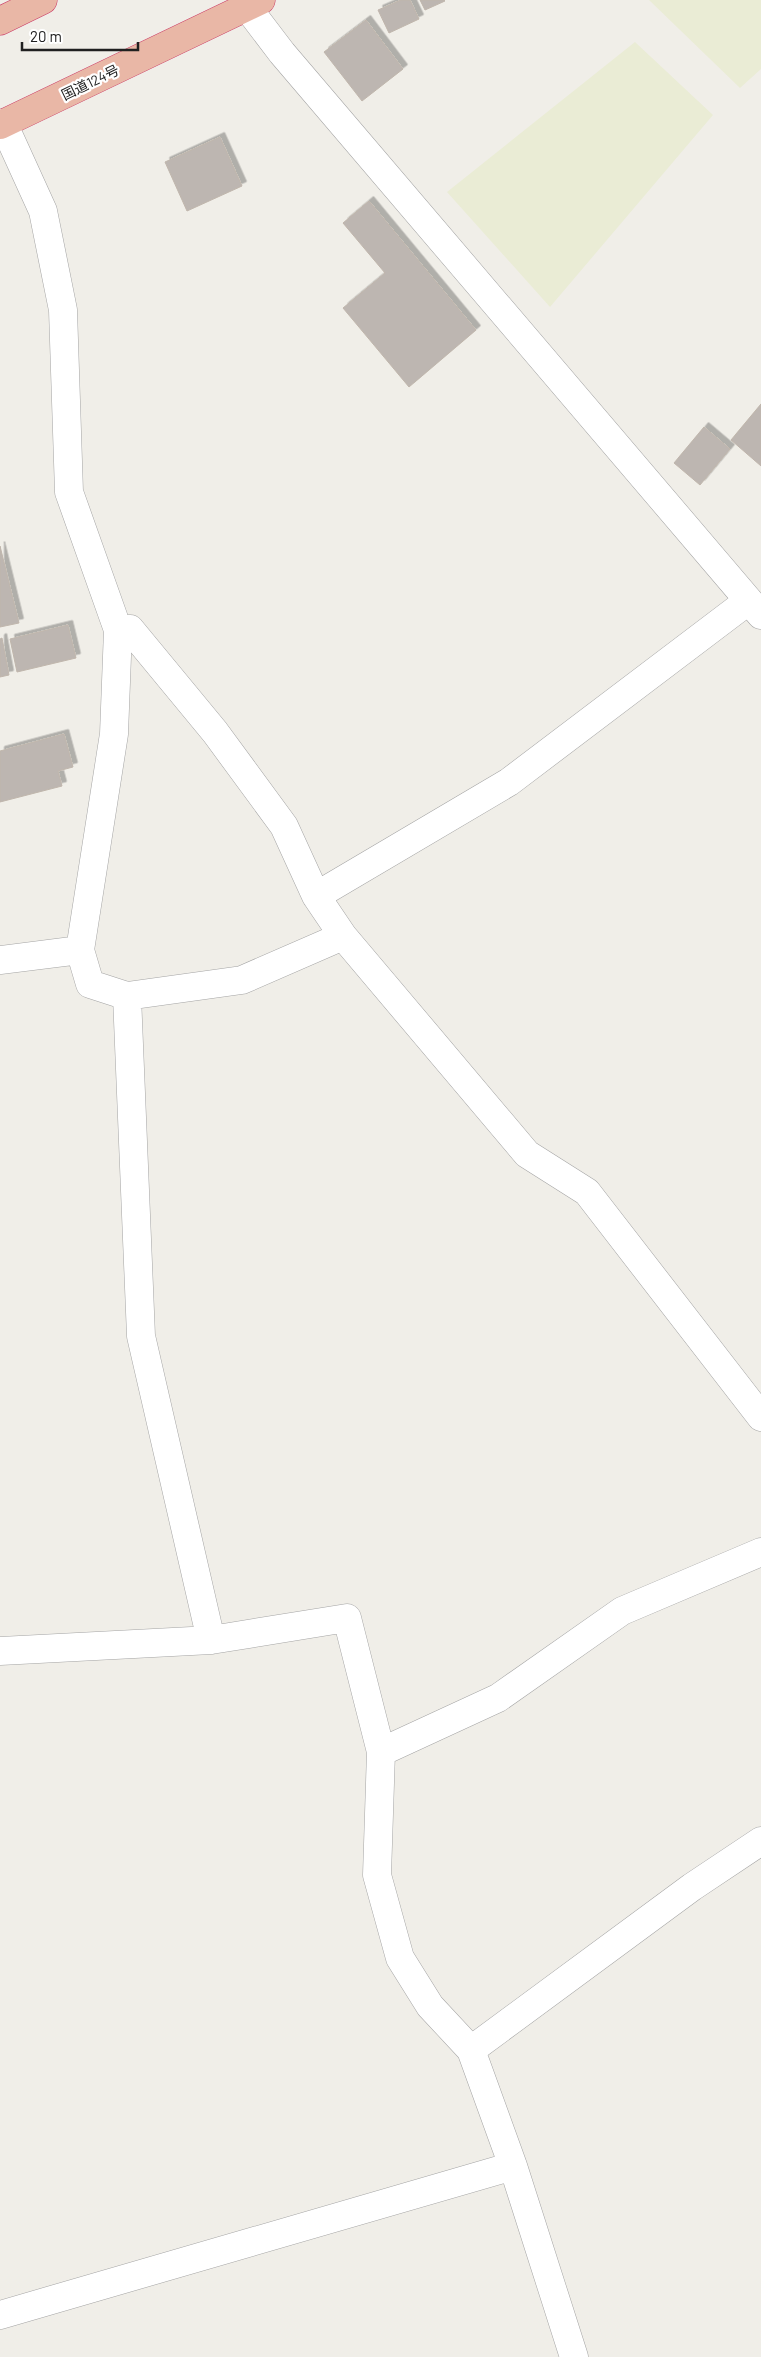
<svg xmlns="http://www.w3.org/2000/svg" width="761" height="2357" viewBox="0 0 761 2357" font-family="Barlow,'Noto Sans JP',sans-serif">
<defs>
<filter id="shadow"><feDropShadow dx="4.5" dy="-4.5" stdDeviation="0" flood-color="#0004"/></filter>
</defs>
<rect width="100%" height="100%" fill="#f0eee8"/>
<path fill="#eaecd5" d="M649,0H761V69L740,88Z
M635,42L713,115L550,307L447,192Z"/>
<path fill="#bdb6b1" stroke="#c0b6ac" filter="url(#shadow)" d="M401,0H410L419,19L389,33L378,10Z
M420,0H444L445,1L425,10Z
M366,20L403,69L362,101L324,52Z
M220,137L242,186L187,211L165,162Z
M369,201L476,330L409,387L343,308L385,273L343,223Z
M761,404V466L731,440Z
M704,427L730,449L700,485L674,463Z
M0,546L19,623L0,627Z
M68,625L76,658L17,672L10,639Z
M2,638L9,675L0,677V639Z
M64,734L73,767L58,771L62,786L0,802V751Z"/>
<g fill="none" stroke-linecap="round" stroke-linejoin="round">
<defs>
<path id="minor" d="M3,123L43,211L63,310L69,492L118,630L114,734L80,950L90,984L127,996L242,980L343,936
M748,601L509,782L316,896L343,936L527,1154L587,1192L761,1417
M118,630L130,629L215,732L284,826L316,896
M0,960L80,950
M127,996L141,1336L211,1640
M0,1651L211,1640L347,1618L381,1752L377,1875L400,1958L430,2006L471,2050L513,2166L574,2357
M381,1752L498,1698L622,1611L761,1552
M471,2050L692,1887L761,1841
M0,2315L513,2166"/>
<path id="tertiary" d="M247,7L282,53L761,615"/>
<path id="trunk" d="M0,21L43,0
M0,125L261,0"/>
</defs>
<use href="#minor" stroke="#a4a4a4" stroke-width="29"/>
<use href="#tertiary" stroke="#a4a4a4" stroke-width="29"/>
<use href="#trunk" stroke="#ca3965" stroke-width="29"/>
<use href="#minor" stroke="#fff" stroke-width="28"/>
<use href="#tertiary" stroke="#fff" stroke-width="28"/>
<use href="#trunk" stroke="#e9b7a6" stroke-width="28"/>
</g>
<g text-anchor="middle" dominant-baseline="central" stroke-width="4.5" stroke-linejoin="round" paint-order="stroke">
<g font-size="14" fill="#202020" stroke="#fff">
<text transform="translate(90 82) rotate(-26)">国道124号</text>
</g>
</g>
<path d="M22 42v8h116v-8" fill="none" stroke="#202020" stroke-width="2.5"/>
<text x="30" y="42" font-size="15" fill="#202020" stroke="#ffffff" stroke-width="4" paint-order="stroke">20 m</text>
</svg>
